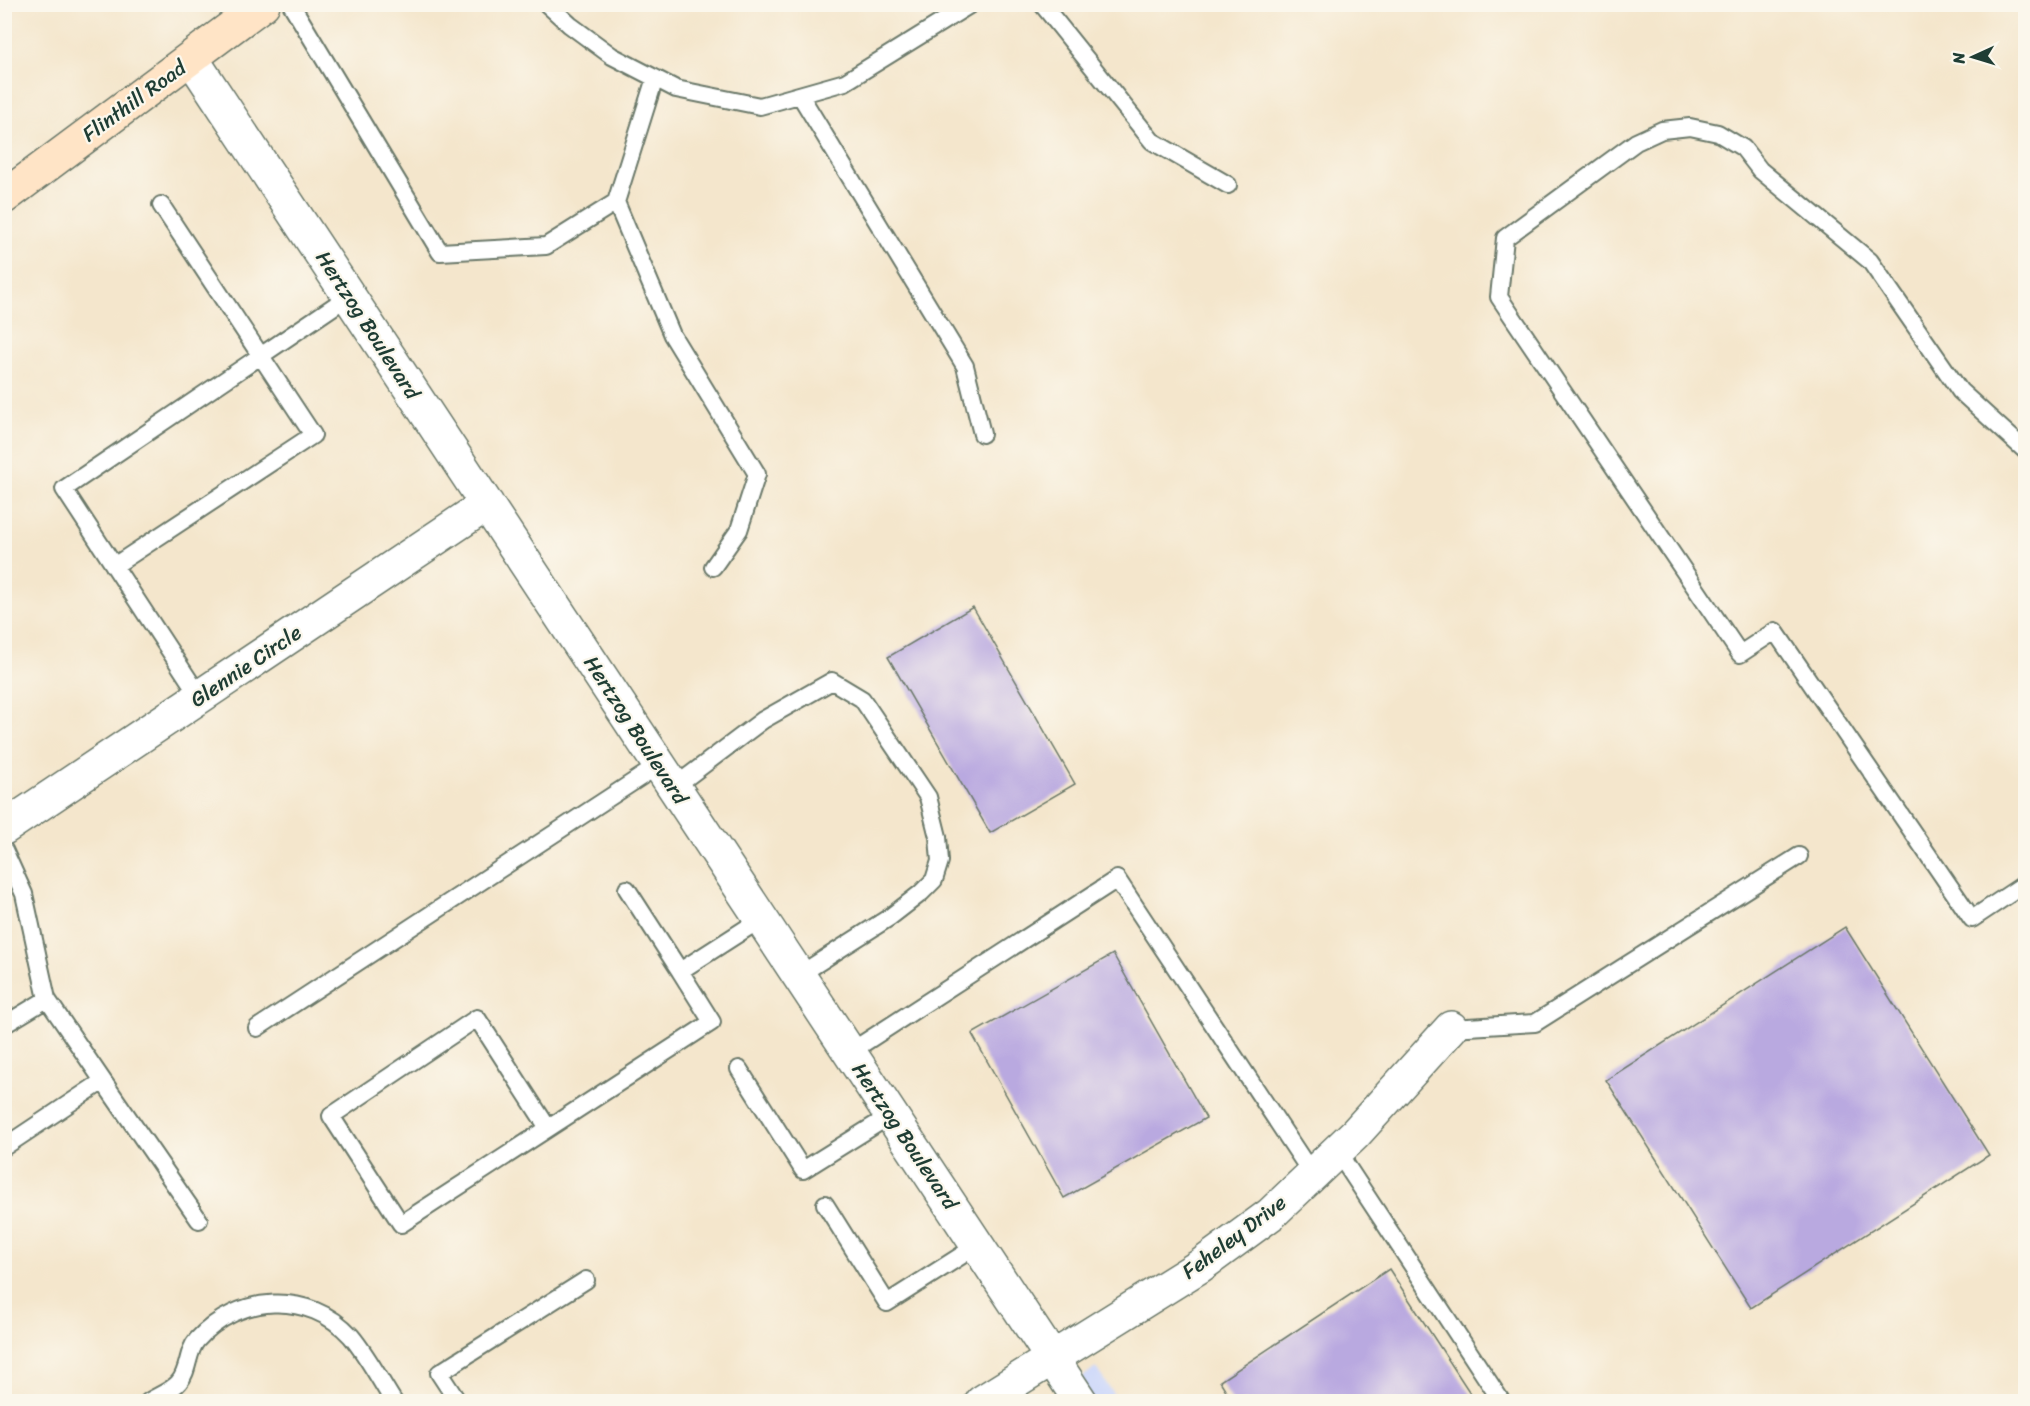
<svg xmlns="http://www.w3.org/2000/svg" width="2030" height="1406" viewBox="0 0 2030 1406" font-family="Sriracha,sans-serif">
<rect width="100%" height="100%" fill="#fbf7ec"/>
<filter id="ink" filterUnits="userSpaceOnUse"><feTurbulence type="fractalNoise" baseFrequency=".0167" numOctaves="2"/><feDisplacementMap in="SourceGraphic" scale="12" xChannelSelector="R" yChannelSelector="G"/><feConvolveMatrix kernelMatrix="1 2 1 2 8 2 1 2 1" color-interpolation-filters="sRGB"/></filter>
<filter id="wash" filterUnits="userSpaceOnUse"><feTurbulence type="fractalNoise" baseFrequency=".008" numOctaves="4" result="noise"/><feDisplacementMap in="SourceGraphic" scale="24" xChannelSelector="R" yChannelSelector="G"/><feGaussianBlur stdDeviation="1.35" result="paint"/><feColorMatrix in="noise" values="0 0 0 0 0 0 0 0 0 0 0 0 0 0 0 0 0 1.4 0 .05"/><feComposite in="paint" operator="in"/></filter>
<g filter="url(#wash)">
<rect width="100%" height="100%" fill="#f4e6cc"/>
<path fill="#d0daf9" d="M1096,1368L1118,1401L1043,1402Z"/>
<g id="blocks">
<path fill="#b9a9e0" d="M973,607L1075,784L990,833L888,657Z
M1845,927L1989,1155L1751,1308L1606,1080Z
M1113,954L1206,1118L1064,1198L972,1034Z
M1389,1269L1476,1402H1233L1220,1381Z"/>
</g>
</g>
<g filter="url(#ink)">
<use href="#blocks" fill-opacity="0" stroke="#6a7869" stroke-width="1.5"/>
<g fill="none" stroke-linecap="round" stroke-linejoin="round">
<defs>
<path id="lane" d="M291,4L440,252L546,246L616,202L655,78
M547,4L570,25L612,56L676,89L760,106L845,82L971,4
M1042,4L1152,141L1228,185
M800,95L965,366L982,434
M616,202L672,335L757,474L739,530L713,567
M2026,451L1960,391L1870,261L1760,170L1743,148L1718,133L1690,127L1662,130L1636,142L1505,238L1499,297L1740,654L1775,631L1972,919L2026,883
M114,566L313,435L161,205
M200,697L64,489L349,296
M674,787L763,720L832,681L862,699L928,797L938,837L940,861L934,880L921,893L890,917L799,975
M4,850L24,894L47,999L103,1081L4,1147
M627,889L680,971
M4,1025L47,999
M257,1028L659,765
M1451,1028L1535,1023L1799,856
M850,1052L1117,879L1312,1174
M739,1069L803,1170L891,1115
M103,1081L199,1220
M548,1128L477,1018L331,1116L401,1224L712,1022L680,971L761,919
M1337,1151L1502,1402
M825,1204L887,1303L978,1245
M148,1402C157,1396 173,1390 179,1382C189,1371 187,1351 197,1340C238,1294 309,1290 351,1336C367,1355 380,1380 394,1402
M458,1402L439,1373L586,1280"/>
<path id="street" d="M192,59L1081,1402
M4,828L487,504
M982,1402L1200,1266L1271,1214L1355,1134L1451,1028"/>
<path id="secondary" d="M4,197L263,4"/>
</defs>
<use href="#lane" stroke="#6a7869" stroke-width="20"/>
<use href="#street" stroke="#6a7869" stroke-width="36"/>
<use href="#secondary" stroke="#6a7869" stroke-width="36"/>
<use href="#lane" stroke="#fff" stroke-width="16"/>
<use href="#street" stroke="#fff" stroke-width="33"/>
<use href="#secondary" stroke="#ffe4c6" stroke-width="33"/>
</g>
</g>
<g text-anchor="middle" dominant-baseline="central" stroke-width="4.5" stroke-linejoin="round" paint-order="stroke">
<g font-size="21" fill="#1f3d34" stroke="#fbf7ec">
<text transform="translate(134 101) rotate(-36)">Flinthill Road</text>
<text transform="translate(368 325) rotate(57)">Hertzog Boulevard</text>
<text transform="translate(246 666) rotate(-34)">Glennie Circle</text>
<text transform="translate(636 730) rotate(57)">Hertzog Boulevard</text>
<text transform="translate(905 1136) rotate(56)">Hertzog Boulevard</text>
<text transform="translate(1234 1237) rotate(-37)">Feheley Drive</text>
</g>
</g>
<rect width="2030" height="1406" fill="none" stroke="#fbf7ec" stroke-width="24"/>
<g transform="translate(1973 57) rotate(266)" stroke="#fbf7ec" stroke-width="4.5" paint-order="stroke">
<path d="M0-4.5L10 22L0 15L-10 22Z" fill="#1f3d34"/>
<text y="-9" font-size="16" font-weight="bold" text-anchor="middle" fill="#1f3d34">N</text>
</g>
</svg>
